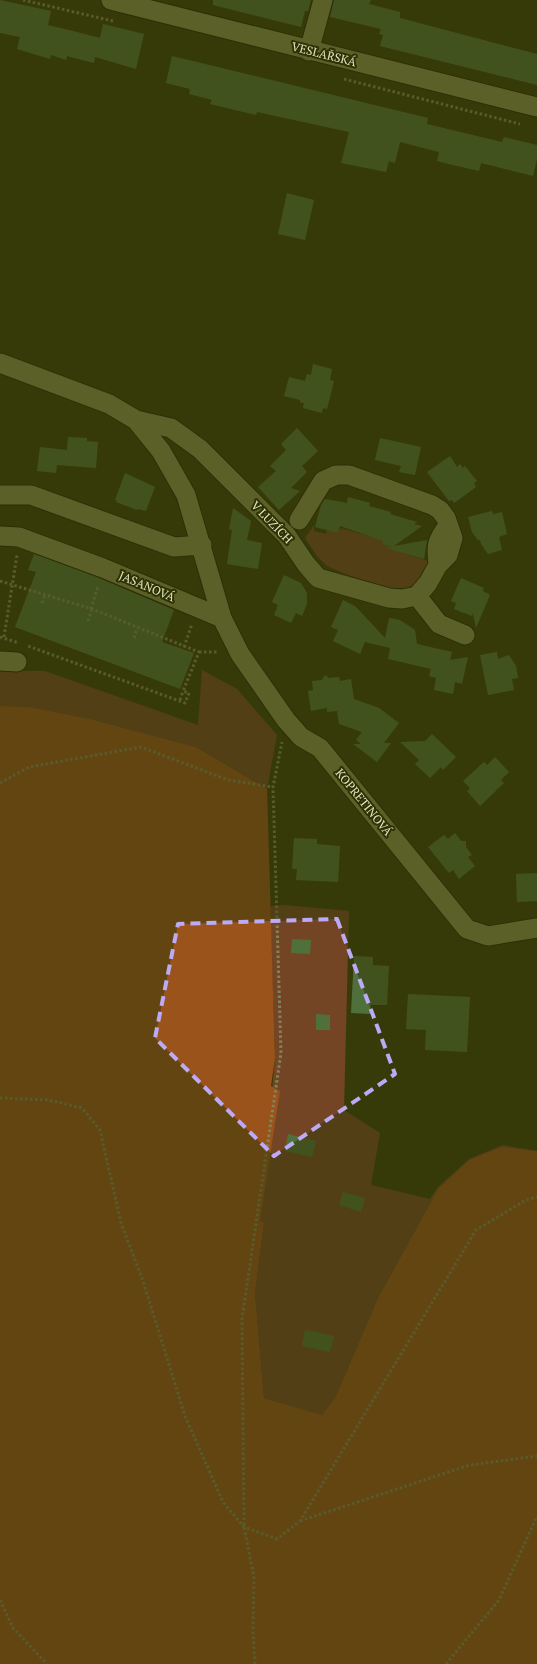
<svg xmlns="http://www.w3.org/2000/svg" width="537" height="1664" viewBox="0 0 537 1664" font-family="'PT Serif',serif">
<rect width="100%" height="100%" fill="#373b09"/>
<path fill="#744525" d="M314,525V531L326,534L327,530L338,533L340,528L383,540L382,544L404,550L403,553L429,561L421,580L407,588H391L348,575L327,566L317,556L305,538Z
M202,670L237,689L277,735L267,789L196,747L90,719L30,707L0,706V671H45L198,725Z
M284,905L349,911L344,1110L380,1133L371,1185L430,1199L438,1187L469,1159L503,1145L536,1151L502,1148L469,1160L438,1189L378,1298L335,1398L322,1415L264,1398L255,1293L264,1223L260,1222L275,1058L270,906Z"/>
<path fill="#9a531b" d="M0,706L30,707L90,719L196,747L267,789L275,1058L271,1086L280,1091L260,1221L264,1223L255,1293L264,1398L322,1415L335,1398L378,1298L438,1189L469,1160L502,1147L537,1151V1664H0Z"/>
<path fill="#50703b" d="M0,0L51,11L48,25L73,31L100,38L103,24L144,34L136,69L95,57L94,63L67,56L66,60L51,55L50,59L17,49L20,37L0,33Z
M213,0H311L308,11H305L301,27L213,5Z
M334,0H371L369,4L400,12V18L537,54V85L380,46L383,35L379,34L381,29L330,17Z
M172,56L428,118L427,124L502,142L504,137L537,145V159L533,176L481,163L479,171L457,166L437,161L439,152L400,142L395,163L389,161L386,172L341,163L349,132L257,112L256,115L210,104L212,100L189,94L190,89L166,83Z
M287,193L314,200L305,240L278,234Z
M313,364L332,369L330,380L334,381L327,409L323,408L322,413L303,408L304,403L300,402V400L284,396L289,377L305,381L307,374L311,375Z
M297,428L318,451L302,466L307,472L291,488L300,491L279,510L258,487L276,471L270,466L286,450L281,444Z
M68,437L87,438V441L98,442L96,468L57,465L56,473L37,471L40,447L67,450Z
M380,438L421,447L415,475L399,472L401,466L375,460Z
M450,456L457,467L460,464L463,468L465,466L477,481L474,483L476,487L454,503L452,500L449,501L427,472Z
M125,473L155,487L146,511L138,509L137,510L116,502L117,501L115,500Z
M348,497L370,503L369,506L391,512L390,514L417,522L414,524L422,526L394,546L427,540L424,559L386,548L392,547L382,544L383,541L340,526L338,533L315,527L321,505L325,499L347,503Z
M233,508L251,521L247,540L262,543L258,569L227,564L232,530L229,529Z
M492,511L493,514L502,512L507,534L499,537L502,550L488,554L481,544L480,540H478L472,532L468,517Z
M34,554L99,578L174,610L162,642L194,653L180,689L15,627L36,572L28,570Z
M284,575L301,583L307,593V604L302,616L296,613L291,623L274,615L278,605L272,602Z
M461,578L484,588L483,591L490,595L476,628L473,613L472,616L454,609L456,603L451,601Z
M343,600L355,606L385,638L389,618L400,620L415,630L417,644L452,652L450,660L468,657L462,684L455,682L453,694L434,690L436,678L429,676L431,669L388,659L390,648L365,642L360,654L333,641L338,630L331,627Z
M497,652L498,659L509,655L516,666L518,678L512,679L514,690L488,695L480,655Z
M325,675L329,678L339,677L340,681L351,679L354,699L379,708L399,723L384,743H391L377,762L353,744H361L356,740L362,732L339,724L337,711L327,712V708L311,711L308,691L313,690L312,681L322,680Z
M432,734L456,757L443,770L441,767L430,778L415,764L419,760L400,742L425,741Z
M495,757L509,772L501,780L504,783L480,806L467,791L470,788L463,781L484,762L487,765Z
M455,833L461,841H466V847L472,855L468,857L475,866L459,879L453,870L449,873L428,847L444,835L448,839Z
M294,838L317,839V844L340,846L338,882L296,880L297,869H292Z
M537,873V901L517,902L516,874Z
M292,939L311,940L310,954L291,953Z
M354,956L373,957V965L389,966L387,1005H371L370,1014L351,1013Z
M408,994L470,997L467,1052L425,1050L426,1030L406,1029Z
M316,1014L330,1015V1030H316Z
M288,1134L316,1141L312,1157L285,1151Z
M343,1192L365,1198L361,1212L339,1205Z
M305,1330L334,1336L330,1352L302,1346Z"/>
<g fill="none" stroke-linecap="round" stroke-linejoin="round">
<defs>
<path id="minor" d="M111,0L537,107
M309,51L323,0
M0,363L109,404L136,420L161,451L186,495L222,618L240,654L286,720L301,737L320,748L467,929L488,936L537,928
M136,420L171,428L200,449L287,536L306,564L318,578L389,598L402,599L417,596L428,583L438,565L448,555L453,538L446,518L440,510L432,505L349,475H336L323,481L299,520
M0,495H31L174,547L202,545
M0,536L19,537L103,568L222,618
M438,565C436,547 436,541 447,527
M417,596L439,624L465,635
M0,661L17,662"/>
</defs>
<use href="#minor" stroke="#1f2201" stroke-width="21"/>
<path stroke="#80845a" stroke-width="3" stroke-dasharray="2.5 2.5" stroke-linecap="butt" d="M23,0L113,21
M344,79L520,124
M0,581L92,609L199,652L183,691L189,693L185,703L28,646
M42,603L45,594
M91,609L98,586
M88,621L92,609
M0,637L19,643
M4,637L17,555
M134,638L137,628
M184,647L192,624
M199,652H219
M180,700L183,691
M0,783L29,767L141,747L228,780L273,787
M0,1098L49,1100L82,1108L100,1130L121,1223L143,1281L185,1416L223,1502L244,1527L277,1539L300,1521L476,1230L526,1200L537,1197
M300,1521L470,1465L537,1456
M0,1600L13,1628L47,1664
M255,1664L253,1630L254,1577L244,1527L242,1319L281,1053L273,787L282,742
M446,1664L499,1600L537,1516"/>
<use href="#minor" stroke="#878e4f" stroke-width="19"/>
</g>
<path d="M0 0H537V1664H0ZM337,919L395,1074L274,1156L155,1038L178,924Z" fill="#373b09" fill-opacity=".55" fill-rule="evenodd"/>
<path fill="none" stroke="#bbaaf6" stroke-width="4" stroke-dasharray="10 6" stroke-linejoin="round" d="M337,919L395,1074L274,1156L155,1038L178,924Z"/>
<g text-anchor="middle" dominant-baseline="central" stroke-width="4" stroke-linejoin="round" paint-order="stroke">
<g font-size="12" fill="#dfe4c4" stroke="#2e3100">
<text transform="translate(324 54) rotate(14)">VESLAŘSKÁ</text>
<text transform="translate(272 522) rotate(46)">V LUZÍCH</text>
<text transform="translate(147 586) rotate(23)">JASANOVÁ</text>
<text transform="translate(364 802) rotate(51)">KOPRETINOVÁ</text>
</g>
</g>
</svg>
